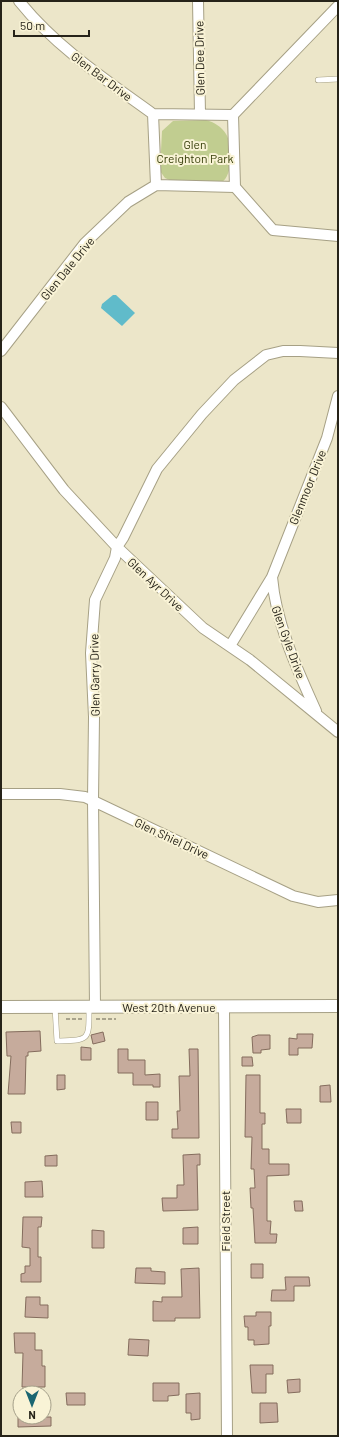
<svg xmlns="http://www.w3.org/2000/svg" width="339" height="1437" viewBox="0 0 339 1437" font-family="Barlow,sans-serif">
<rect width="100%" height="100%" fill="#ece6c9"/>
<path fill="#c1cd90" d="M206,120C214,122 222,127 226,134C233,145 233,175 222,182H174L165,178L160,171L162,131L173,121Z"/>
<path fill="#60bbca" d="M113,295H116L135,313L122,326L101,308L102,304Z"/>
<path fill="#c6ab9c" stroke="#846c5d" d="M40,1031L41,1051L28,1052V1056H26L25,1094H8L11,1056H7L6,1032Z
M103,1032L105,1041L93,1044L91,1035Z
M297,1034H313L312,1048H298V1055H289V1038L297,1039Z
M258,1035H270V1049L261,1050V1053H253L252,1037Z
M81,1047L91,1048V1060H81Z
M118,1049H128V1060H145V1075L160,1074V1087H153V1085H133V1073H118Z
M189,1049H198L199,1138H172V1129H178L177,1111H180L179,1076H190Z
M242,1057H252L253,1066H242Z
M57,1075H65V1089L57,1090Z
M246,1075H260V1113H265V1124H262V1149H269V1164H289V1175L267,1176V1221H271L270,1234H277L276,1243H255L253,1208H251L250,1188H255L254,1169H251L252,1137H245Z
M330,1085L331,1102H320V1086Z
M146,1102H158V1120H146Z
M286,1109H301V1123H287Z
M11,1122H21V1133H12Z
M200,1154V1165H197L198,1210L163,1211L162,1198H177V1185H184L183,1155Z
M57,1155V1166H45V1156Z
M42,1181L43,1197H25V1182Z
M294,1201H302L303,1211H295Z
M23,1217H42L41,1227H38V1257H41V1282H21V1274L25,1273V1266H30V1248L22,1247Z
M198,1227V1244H183V1228Z
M92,1230L104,1231V1248H92Z
M251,1264H263V1278H251Z
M136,1268H151V1271L165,1272V1284L135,1283Z
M199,1268L200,1318H175V1321H153V1301L162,1302V1297H182L181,1269Z
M285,1277H309L310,1286H294V1301H271L272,1290H286Z
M26,1297H40V1305H48V1318L25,1317Z
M256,1312H271V1326H269V1344L254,1345V1340H248V1327H245L244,1316H256Z
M14,1333H35V1350H42V1366H45V1387H22L23,1353H15Z
M129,1339L149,1340L148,1356L128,1355Z
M250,1365H273V1374H266V1393H252Z
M300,1379V1392L288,1393L287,1380Z
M153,1383H179V1395L168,1396V1401H153Z
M66,1393H85V1405H67Z
M200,1393V1419L191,1420V1413H186V1394Z
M260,1403H277L278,1422L260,1423Z
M18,1417H51V1426L18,1427Z"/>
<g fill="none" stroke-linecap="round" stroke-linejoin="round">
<defs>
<path id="service" d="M318,80L338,79
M55,1007L57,1041C90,1040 89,1041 89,1007"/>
<path id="minor" d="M19,1C56,47 106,80 153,114
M198,1L200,114
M153,114L233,115
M153,114L156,185
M233,115L235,187L273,230L338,236
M233,115L338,6
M1,351L85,243L128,202L156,185L235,187
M1,407L64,490L117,547L203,628L250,660L338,732
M272,577C276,624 297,669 316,711
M230,646L272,577L327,438L338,396
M1,794H60L85,797L293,896L318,902L338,900
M95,1007L93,800L94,717L91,653L95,600L115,558L117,547L123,538L157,469L202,414L234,380L266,355L283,351H300L338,353
M224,1007L227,1436"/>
<path id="tertiary" d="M1,1007L338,1006"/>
</defs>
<use href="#service" stroke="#a6a085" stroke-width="6"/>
<use href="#minor" stroke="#a6a085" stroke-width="12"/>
<use href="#tertiary" stroke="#a6a085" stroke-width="14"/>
<path stroke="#a8a38c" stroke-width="2" stroke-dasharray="4 2" stroke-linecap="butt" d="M66,1019H82
M96,1019H116"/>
<use href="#service" stroke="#fff" stroke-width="5"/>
<use href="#minor" stroke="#fff" stroke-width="10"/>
<use href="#tertiary" stroke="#fff" stroke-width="12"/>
</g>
<g text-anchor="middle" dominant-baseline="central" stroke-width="4" stroke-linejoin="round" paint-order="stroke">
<g font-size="12" fill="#262319" stroke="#f9f3d6">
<text transform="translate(199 58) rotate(-91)">Glen Dee Drive</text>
<text transform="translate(102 76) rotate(37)">Glen Bar Drive</text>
<text transform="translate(67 268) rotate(-51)">Glen Dale Drive</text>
<text transform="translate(307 487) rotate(-68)">Glenmoor Drive</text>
<text transform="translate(156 584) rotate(43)">Glen Ayr Drive</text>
<text transform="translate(289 642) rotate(70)">Glen Gyle Drive</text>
<text transform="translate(94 675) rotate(-91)">Glen Garry Drive</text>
<text transform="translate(172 838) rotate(25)">Glen Shiel Drive</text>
<text x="169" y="1007">West 20th Avenue</text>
<text transform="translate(225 1221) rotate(-90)">Field Street</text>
</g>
<g font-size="12" fill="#343c07" stroke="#f9f3d6">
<text x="195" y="144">Glen<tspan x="195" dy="14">Creighton Park</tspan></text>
</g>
</g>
<rect width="339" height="1437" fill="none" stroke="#262319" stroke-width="4"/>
<g transform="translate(32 1405) rotate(180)"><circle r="19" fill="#f9f3d6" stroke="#a5a08a"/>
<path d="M0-3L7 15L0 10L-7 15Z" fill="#1b6671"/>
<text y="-6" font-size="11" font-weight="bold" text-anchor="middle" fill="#262319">N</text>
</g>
<path d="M14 30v6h75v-6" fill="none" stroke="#262319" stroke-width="2"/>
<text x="20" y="30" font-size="12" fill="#262319" stroke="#f9f3d6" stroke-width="3" paint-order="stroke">50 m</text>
</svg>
